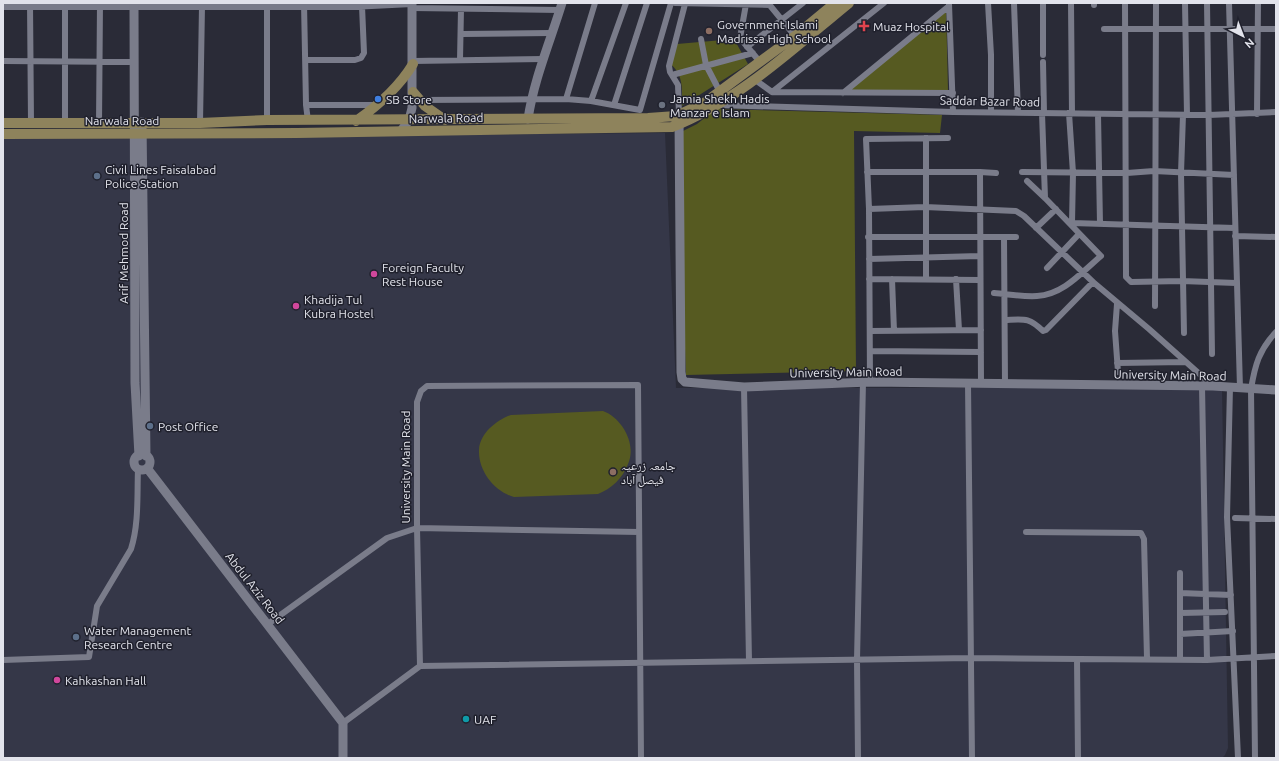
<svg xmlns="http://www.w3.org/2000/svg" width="1279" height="761" viewBox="0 0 1279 761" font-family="Ubuntu,'Noto Naskh Arabic',sans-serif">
<rect width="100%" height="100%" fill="#2a2b37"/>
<path fill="#353748" d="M665,133L676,388H1222L1228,748L1225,755L1222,758H3V138Z"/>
<path fill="#565a21" d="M946,7L948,90L842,91Z
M734,39L748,64L682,106C682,91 684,74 670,64L677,44Z
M716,109L942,115L940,133L854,131L856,371L686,375L677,134L697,124Z
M603,411C622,418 637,444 628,464C623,478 611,489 598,494L514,497C495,492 478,471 479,450C480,433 497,420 511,415Z"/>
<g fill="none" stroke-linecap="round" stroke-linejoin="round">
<path stroke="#7a7c8a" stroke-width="6" d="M30,3L31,122
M304,3L306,105L308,121
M675,3L770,5
M768,3L795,36
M988,3L991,55V112
M1014,3L1018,113
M1071,3L1072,114
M1125,3L1126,277L1131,282L1182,281L1236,283
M1185,3L1187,115
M1207,3L1212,354
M1229,3L1240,388
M746,4L740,38L760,62
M949,4L953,112
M1094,5V3
M3,7H351L412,4
M412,8L560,10
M1104,29H1276
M462,34L551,33
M701,39L706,65L720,92
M747,47L803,3
M1043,55V3
M306,60H355L361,58L364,53L362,6
M460,60L461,9
M3,61L134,62
M413,61L543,59
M1043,62L1044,113
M672,75L753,53
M754,79L772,92L953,93
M772,92L884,3
M843,93L949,6
M566,99L595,3
M418,100L566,99L591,101L640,110L671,3
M591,101L626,3
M306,105H377
M614,105L647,3
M717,105L953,112L1209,115L1276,112
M1042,113L1045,198
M1069,113L1073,173L1072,223L1235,228
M679,114L678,85L670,72L669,66L685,4
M1098,114L1100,224
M1257,114L1258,3
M1183,115L1181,173L1184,333
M267,120V3
M65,123V3
M200,123L202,6
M99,124L100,3
M926,138V279
M867,172H980
M1022,172L1127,173L1154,171L1234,175
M869,209L925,207L1016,211L1024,216L1093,282L1149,329L1213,386
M1036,228L1056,209
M1235,236L1276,237
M868,237H1016
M1004,237L1005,383
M869,259L980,256
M1047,268L1079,234
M869,279L980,280
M892,279L894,331
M956,279L959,330
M994,293C1008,294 1023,297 1037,296C1063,295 1082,272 1101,256L1045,198L1027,181
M1117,304L1115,331L1118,372
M1155,306L1156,3
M1005,320C1024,319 1029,317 1043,331L1046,330L1093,282
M870,331L981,330
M870,351L981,352
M1117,363L1186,362
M870,382L869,209L866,139L948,138
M968,383L972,758
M981,383L980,172L996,173
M1202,386L1207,660
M744,387L749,661
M1230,387L1227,517L1238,758
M1235,518L1276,519
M1026,532L1141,533L1144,539L1147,658
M1180,573V659
M1180,593L1231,595
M1180,613L1225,612
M268,624L387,538L417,528L639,532
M1180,634L1233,631
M1077,659L1078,758
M3,660L89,657L97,606L131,549C139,524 137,495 138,469
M420,666L971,658L1207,660L1276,656
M343,723L420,666L417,528V402L421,391L427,386L638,385L641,758
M858,758L857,660L863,382
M1255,758L1251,389C1255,365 1259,350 1276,332"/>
<path stroke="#7a7c8a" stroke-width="9" d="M134,3L135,383L139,456
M679,118L681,372L682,379L685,382L744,387L870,382L1213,386L1276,390
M528,119C534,79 550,42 562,3
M142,122L146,456
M401,131L409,120L412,108V3
M134 462a8 8 0 1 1 16 0a8 8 0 1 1-16 0Z
M147,468L343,723V758"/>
<path stroke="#8e835c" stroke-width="10" d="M413,92L425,106L445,120
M356,121C379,105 399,87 413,64
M3,123H200L267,120L648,118L676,116L704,103L795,36L835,3
M3,134L297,133L672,127C737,102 795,47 849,3"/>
</g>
<path fill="#e0444e" stroke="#20212d" stroke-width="1.5" d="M862 20h4v4h4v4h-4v4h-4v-4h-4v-4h4z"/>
<g fill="#8d6e63" stroke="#20212d" stroke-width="1.5">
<circle cx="709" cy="31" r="4"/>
<circle cx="613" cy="472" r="4"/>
</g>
<circle fill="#3f7fe0" stroke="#20212d" stroke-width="1.5" cx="378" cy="99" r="4"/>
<circle fill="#6b7280" stroke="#20212d" stroke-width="1.5" cx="662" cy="105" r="4"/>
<g fill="#5c6f8a" stroke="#20212d" stroke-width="1.5">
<circle cx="97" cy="176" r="4"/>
<circle cx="150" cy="426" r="4"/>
<circle cx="76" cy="637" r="4"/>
</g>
<g fill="#d1479c" stroke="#20212d" stroke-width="1.5">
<circle cx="374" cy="274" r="4"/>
<circle cx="296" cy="306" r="4"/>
<circle cx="57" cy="680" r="4"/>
</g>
<circle fill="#0f9aa8" stroke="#20212d" stroke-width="1.5" cx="466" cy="719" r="4"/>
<g text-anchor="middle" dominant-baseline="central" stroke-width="3" stroke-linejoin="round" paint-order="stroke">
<g font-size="12" fill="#e2e3eb" stroke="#20212d" text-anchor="start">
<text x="717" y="24">Government Islami<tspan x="717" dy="14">Madrissa High School</tspan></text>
<text x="873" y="26">Muaz Hospital</text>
<text x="670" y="98">Jamia Shekh Hadis<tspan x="670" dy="14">Manzar e Islam</tspan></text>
<text x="386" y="99">SB Store</text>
<text x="105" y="169">Civil Lines Faisalabad<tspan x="105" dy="14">Police Station</tspan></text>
<text x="382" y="267">Foreign Faculty<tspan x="382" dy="14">Rest House</tspan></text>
<text x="304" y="299">Khadija Tul<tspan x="304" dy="14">Kubra Hostel</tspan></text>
<text x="158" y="426">Post Office</text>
<text x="621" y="465">جامعہ زرعیہ<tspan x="621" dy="14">فیصل آباد</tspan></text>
<text x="84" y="630">Water Management<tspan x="84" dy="14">Research Centre</tspan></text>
<text x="65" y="680">Kahkashan Hall</text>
<text x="474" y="719">UAF</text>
</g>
<g font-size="12" fill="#e2e3eb" stroke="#20212d">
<text transform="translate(990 101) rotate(1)">Saddar Bazar Road</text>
<text transform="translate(446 118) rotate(-1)">Narwala Road</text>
<text x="122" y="120">Narwala Road</text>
<text transform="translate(123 253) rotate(-90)">Arif Mehmod Road</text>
<text transform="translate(846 372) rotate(-1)">University Main Road</text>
<text transform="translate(1170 375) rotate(1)">University Main Road</text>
<text transform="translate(405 467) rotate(-90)">University Main Road</text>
<text transform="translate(255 588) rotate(52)">Abdul Aziz Road</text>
</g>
</g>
<rect width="1279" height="761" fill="none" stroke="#e2e3eb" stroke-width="8"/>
<g transform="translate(1243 36) rotate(138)" stroke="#20212d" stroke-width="3" paint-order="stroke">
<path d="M0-3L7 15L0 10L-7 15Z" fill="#e2e3eb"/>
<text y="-6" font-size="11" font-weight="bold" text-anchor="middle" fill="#e2e3eb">N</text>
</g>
</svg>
